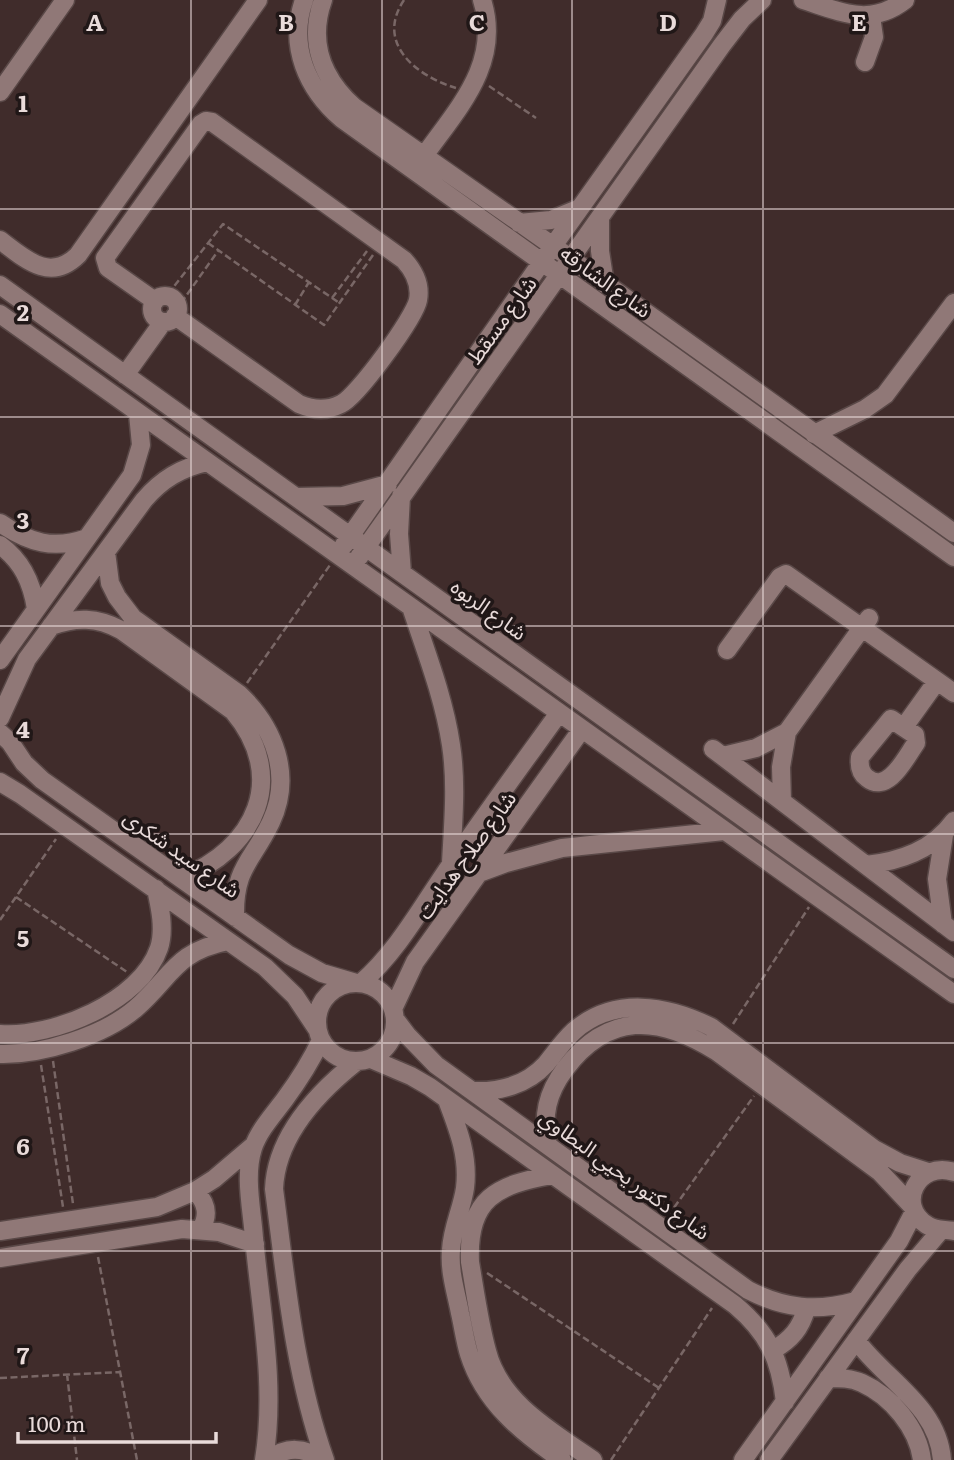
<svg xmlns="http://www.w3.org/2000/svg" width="954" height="1460" viewBox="0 0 954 1460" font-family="Literata,'Noto Sans Arabic',serif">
<rect width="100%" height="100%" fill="#402c2b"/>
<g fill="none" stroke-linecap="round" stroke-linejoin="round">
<defs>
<path id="minor" d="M304,0C288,46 307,89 342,119L954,557
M323,0C308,42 322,78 354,107L553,246L954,533
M803,0C841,12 870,27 905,0
M865,62L874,37L871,16
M0,92L65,0
M424,156C458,108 502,63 482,0
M600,218V251L605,284
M519,223L551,220L580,208
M0,240C25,259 50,283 78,255L258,0
M0,285L954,969
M152 309a13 13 0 1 1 26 0a13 13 0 1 1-26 0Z
M155,301L108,268L105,258L201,124L206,121L212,122L404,260C414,271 421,284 418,300C415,317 357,397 341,404C327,411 313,410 299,404L175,316
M0,314L954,994
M125,375L163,322
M814,434L865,409L885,395L954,303
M401,496L399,534L402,573
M296,497L343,496L388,484
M0,523C29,543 54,550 87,538
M0,545C22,561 32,582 36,609
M344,545L553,246L704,34L712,21L717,0
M106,552L110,583L117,597L133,618L239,694C274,727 293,775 271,822C252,862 234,867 235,917
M359,557L722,45L742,19L762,0
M411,607C426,652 444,698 451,745C457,784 453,824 451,863
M51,626C76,617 97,617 121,630L233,711C289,777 256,849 181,878
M727,650L780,577L786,574L954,693
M0,660L132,475L141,445L138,414
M0,718L27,659L144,500C162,479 181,468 207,462
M891,719L915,735L916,743C906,757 888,795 867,778C860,773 859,765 860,757Z
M904,727L937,681
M0,733L10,742L24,763L42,780L289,955L322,973L356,983
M713,749L954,932
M723,756L756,748L787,732L869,618
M0,782L20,794L265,967L295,996L317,1029
M782,801L781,767L787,732
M866,865C901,861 933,850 954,821
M479,873L506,863L562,848L724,831
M943,924L937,879L944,835
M317 1022a39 39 0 1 1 78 0a39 39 0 1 1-78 0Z
M361,983C399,950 423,904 452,863C487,812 523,763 559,713
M393,1009L415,962L582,729
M395,1019L407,1035L436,1065L748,1290C785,1309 816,1312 856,1301
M0,1034C52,1038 141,1002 159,948C165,930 160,907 156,889
M0,1054C42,1055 103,1036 135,1009C172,977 174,952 228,941
M371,1059L411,1076L430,1087L735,1305C768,1333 780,1358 785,1402
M472,1091C499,1092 527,1085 546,1064C555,1053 563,1041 574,1031C614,996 667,1005 711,1027L874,1149L900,1163L928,1172
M447,1100C458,1129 469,1156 465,1188C462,1209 452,1228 451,1250C449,1271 456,1292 460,1313C463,1326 465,1341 469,1354C484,1402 522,1433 562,1460
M548,1145C542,1116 547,1093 565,1069C608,1012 658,1015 716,1051L880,1172L912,1206
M954,1172C918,1160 895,1205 927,1225C935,1231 945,1229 954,1231
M552,1175C497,1185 467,1198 470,1262C475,1291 479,1322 487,1351C500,1403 553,1432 593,1460
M195,1191C207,1203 209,1215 201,1229
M0,1231L157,1207L195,1191L214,1179L254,1145
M0,1258L182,1229L219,1232L255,1244
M856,1340C885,1380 938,1406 942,1460
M773,1350C791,1340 801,1328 806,1309
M828,1378C840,1378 851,1378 862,1383C891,1396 918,1428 922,1460
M264,1460C276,1386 261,1312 254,1238C252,1209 244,1176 253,1148C259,1130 274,1114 285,1099C299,1080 311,1061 321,1040
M269,1460C286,1446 305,1447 322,1460
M325,1460C294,1372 286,1281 274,1189C276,1137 317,1093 356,1062
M743,1460L899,1241L914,1212
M769,1460L908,1269L941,1230"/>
</defs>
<use href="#minor" stroke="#594847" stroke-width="21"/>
<path stroke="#796766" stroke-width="2.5" stroke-dasharray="7 3.5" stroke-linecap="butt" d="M404,0C375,43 416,76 456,88
M489,86L536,118
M208,243L324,325L373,255
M168,294L223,224L338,302
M332,298L367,251
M181,303L218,251
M295,305L309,282
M247,683L330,565
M16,897L127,972
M0,920L56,839
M733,1024L809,907
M53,1061L73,1204
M41,1065L63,1207
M668,1216L754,1096
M98,1257L137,1460
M487,1273L659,1388
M67,1374L77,1460
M0,1378L120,1372
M611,1460L712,1308"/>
<use href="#minor" stroke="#907877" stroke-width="18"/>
</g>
<path fill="none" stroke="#e9dbda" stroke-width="2" stroke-opacity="0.55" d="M191,0V1460M382,0V1460M572,0V1460M763,0V1460M0,209H954M0,417H954M0,626H954M0,834H954M0,1043H954M0,1251H954"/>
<g text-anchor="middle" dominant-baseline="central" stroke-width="7" stroke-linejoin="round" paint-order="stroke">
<g font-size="21" fill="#e9dbda" stroke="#201717">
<text transform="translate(607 280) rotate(36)">شارع الشارقه</text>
<text transform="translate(500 319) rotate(-54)">شارع مسقط</text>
<text transform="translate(490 608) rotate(36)">شارع الربوه</text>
<text transform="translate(183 852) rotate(35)">شارع سيد شكرى</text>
<text transform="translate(465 854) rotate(-54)">شارع صلاح هدايت</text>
<text transform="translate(626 1173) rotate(36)">شارع دكتور يحيي البطاوي</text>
</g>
</g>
<g font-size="23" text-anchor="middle" font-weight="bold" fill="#e9dbda" stroke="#201717" stroke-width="7" stroke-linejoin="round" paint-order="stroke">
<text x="95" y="31">A</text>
<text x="286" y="31">B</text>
<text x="477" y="31">C</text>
<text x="668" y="31">D</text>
<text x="859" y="31">E</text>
<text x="23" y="112">1</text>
<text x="23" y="321">2</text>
<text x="23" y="529">3</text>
<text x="23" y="738">4</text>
<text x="23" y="947">5</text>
<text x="23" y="1155">6</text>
<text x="23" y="1364">7</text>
</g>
<path d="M18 1432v10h198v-10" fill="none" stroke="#e9dbda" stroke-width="3.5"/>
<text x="28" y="1432" font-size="21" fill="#e9dbda" stroke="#201717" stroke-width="5" paint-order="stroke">100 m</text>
</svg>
